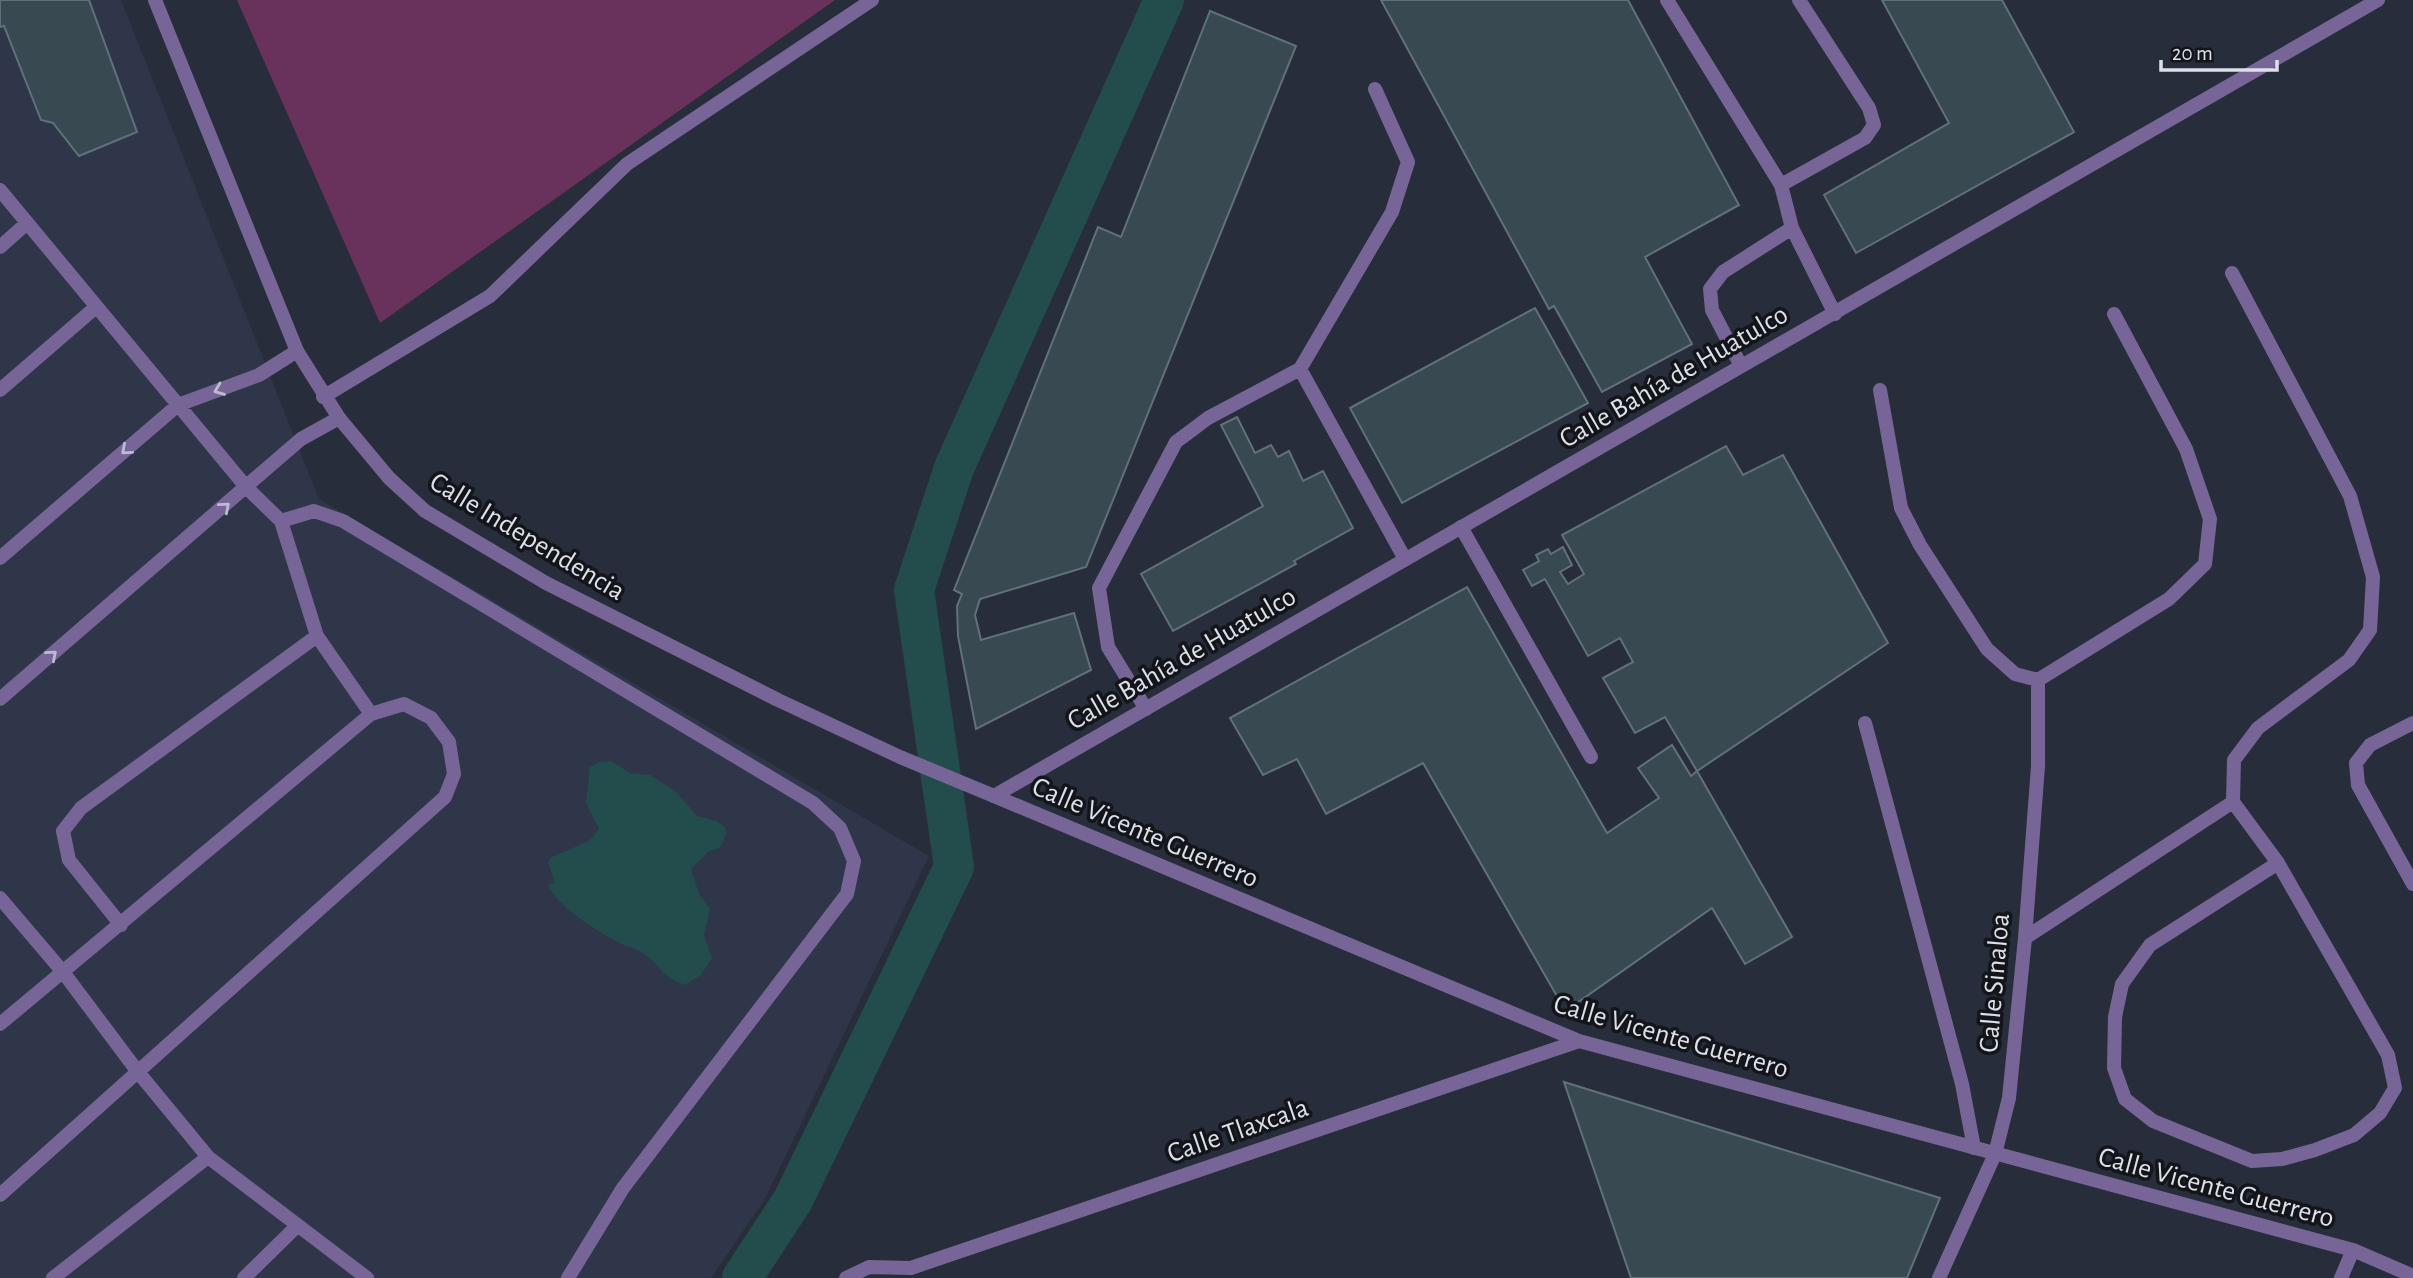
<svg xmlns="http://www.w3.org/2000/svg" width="2413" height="1278" viewBox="0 0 2413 1278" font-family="'Alegreya Sans',sans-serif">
<rect width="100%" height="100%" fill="#272d3a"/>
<path fill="#2f3649" d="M0,0H121L319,499L929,856L765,1199L711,1278H0Z"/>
<path fill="#68325c" d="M237,0H835L380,323Z"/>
<path fill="#234c4d" d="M611,761L630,773L650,775L675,791L697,816L716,821L725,827L726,835L720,848L709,851L691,869L699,894L710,909L704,935L712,958L701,975L685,985C662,978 659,963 641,952C635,948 627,947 620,943C598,932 558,907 548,885L555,883L548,862L552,857L589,841L599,829L586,803L590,767L600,762Z"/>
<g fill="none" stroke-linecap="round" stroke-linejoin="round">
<path stroke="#234c4d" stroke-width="40" d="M742,1278L793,1200L954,867L914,590L954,468L1164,0"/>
</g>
<path fill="#394951" stroke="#61717b" stroke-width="2" d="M0,0H89L137,132L79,156L53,123L41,120L4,26L0,27Z
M1381,0H1628L1739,205L1645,257L1692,344L1602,392L1554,306L1549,309Z
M1882,0H2002L2074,132L1856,253L1824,195L1949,123Z
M1210,11L1296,46L1086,567L980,599L975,615L981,640L1074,613L1091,670L976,729L958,636L957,606L962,594L954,590L1098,227L1121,237Z
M1535,308L1588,403L1402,503L1350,408Z
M1237,417L1255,453L1271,445L1278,457L1289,451L1303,481L1323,471L1353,528L1294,561L1296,564L1173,631L1141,574L1263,506L1221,425Z
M1726,446L1743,475L1783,455L1888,643L1697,771L1665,717L1635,733L1603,678L1633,662L1620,638L1588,656L1545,579L1532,586L1523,570L1539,561L1536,555L1548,549L1551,554L1563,547L1572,565L1560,572L1568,584L1584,574L1562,535Z
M1467,587L1607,833L1659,798L1638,768L1672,745L1691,776L1697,771L1792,937L1745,964L1712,908L1574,1005L1558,998L1423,763L1326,814L1297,759L1263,775L1230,718Z
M1564,1082L1940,1198L1907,1278H1631Z"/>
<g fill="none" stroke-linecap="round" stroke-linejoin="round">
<path stroke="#786597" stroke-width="14" d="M1667,0L1781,185L1792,228L1723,272L1710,289L1712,310L1741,366
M1781,185L1865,138L1874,125L1869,108L1799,0
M0,190L247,488L281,521L317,636L371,714L404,704L431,718L449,742L454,774L445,797L0,1195
M1792,228L1835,314
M0,247L27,223
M2232,273L2350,496L2373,577L2370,630L2349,660L2258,728L2234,760L2233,802L2278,863L2150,945L2122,984L2115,1017L2114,1068L2125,1099L2153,1121L2252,1161L2282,1159L2315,1150L2354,1135L2380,1113L2395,1088L2388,1055L2278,863
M1300,369L1392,212L1408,162L1375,89
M0,390L96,307
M1880,390L1901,508L1920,545L1987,649L2015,674L2038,680L2169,599L2205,564L2210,519L2186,449L2114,314
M323,397L490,296L627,164L872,0
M281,521L314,511L343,521L813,803L840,828L854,861L847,894L623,1188L568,1278
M1461,527L1591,757
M0,558L178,405L259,375L297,351
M0,699L301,439L339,418
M1146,709L1108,647L1099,588L1176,442L1208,418L1300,369L1405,559
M1865,723L1962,1084L1974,1148
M2413,723L2370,745L2356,763L2358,785L2413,884
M0,898L63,972L138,1072L208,1157L367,1278
M121,925L69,860L63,831L81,808L317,636
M2025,938L2233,802
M0,1024L371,714
M1995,1154L2009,1098L2025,938L2038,766V680
M53,1278L208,1157
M244,1278L297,1226"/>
<path stroke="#786597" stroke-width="14" d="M994,796L1579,1041L2353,1250L2413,1276
M846,1278L869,1267L911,1268L1579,1041
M1939,1278L1995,1154
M2341,1278L2353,1250"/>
<path stroke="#786597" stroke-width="14" d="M155,0L297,351L339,418L389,478L425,511L546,583L778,700L900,757L994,796L2378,0"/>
</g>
<defs><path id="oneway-chevron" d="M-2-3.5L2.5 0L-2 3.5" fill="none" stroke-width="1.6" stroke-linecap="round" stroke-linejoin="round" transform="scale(1.75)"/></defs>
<g stroke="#bebbd0">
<use href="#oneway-chevron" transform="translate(219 390) rotate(159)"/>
<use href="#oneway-chevron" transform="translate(126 450) rotate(139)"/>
<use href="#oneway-chevron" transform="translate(225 507) rotate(-41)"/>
<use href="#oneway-chevron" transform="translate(52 655) rotate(-41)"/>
</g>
<g text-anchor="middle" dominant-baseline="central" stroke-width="7" stroke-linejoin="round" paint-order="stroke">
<g font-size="28" fill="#dce0e9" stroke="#13151b">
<text transform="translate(1674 377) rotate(-30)">Calle Bahía de Huatulco</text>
<text transform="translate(527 537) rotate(31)">Calle Independencia</text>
<text transform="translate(1182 659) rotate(-30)">Calle Bahía de Huatulco</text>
<text transform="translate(1145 833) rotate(23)">Calle Vicente Guerrero</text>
<text transform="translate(1995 983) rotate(-85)">Calle Sinaloa</text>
<text transform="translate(1671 1037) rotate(16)">Calle Vicente Guerrero</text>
<text transform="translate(1238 1131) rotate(-19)">Calle Tlaxcala</text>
<text transform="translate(2216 1188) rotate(15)">Calle Vicente Guerrero</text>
</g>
</g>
<path d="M2161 60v10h116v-10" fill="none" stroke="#dce0e9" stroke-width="3.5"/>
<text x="2172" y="60" font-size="21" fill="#dce0e9" stroke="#13151b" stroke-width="5" paint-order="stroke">20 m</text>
</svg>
